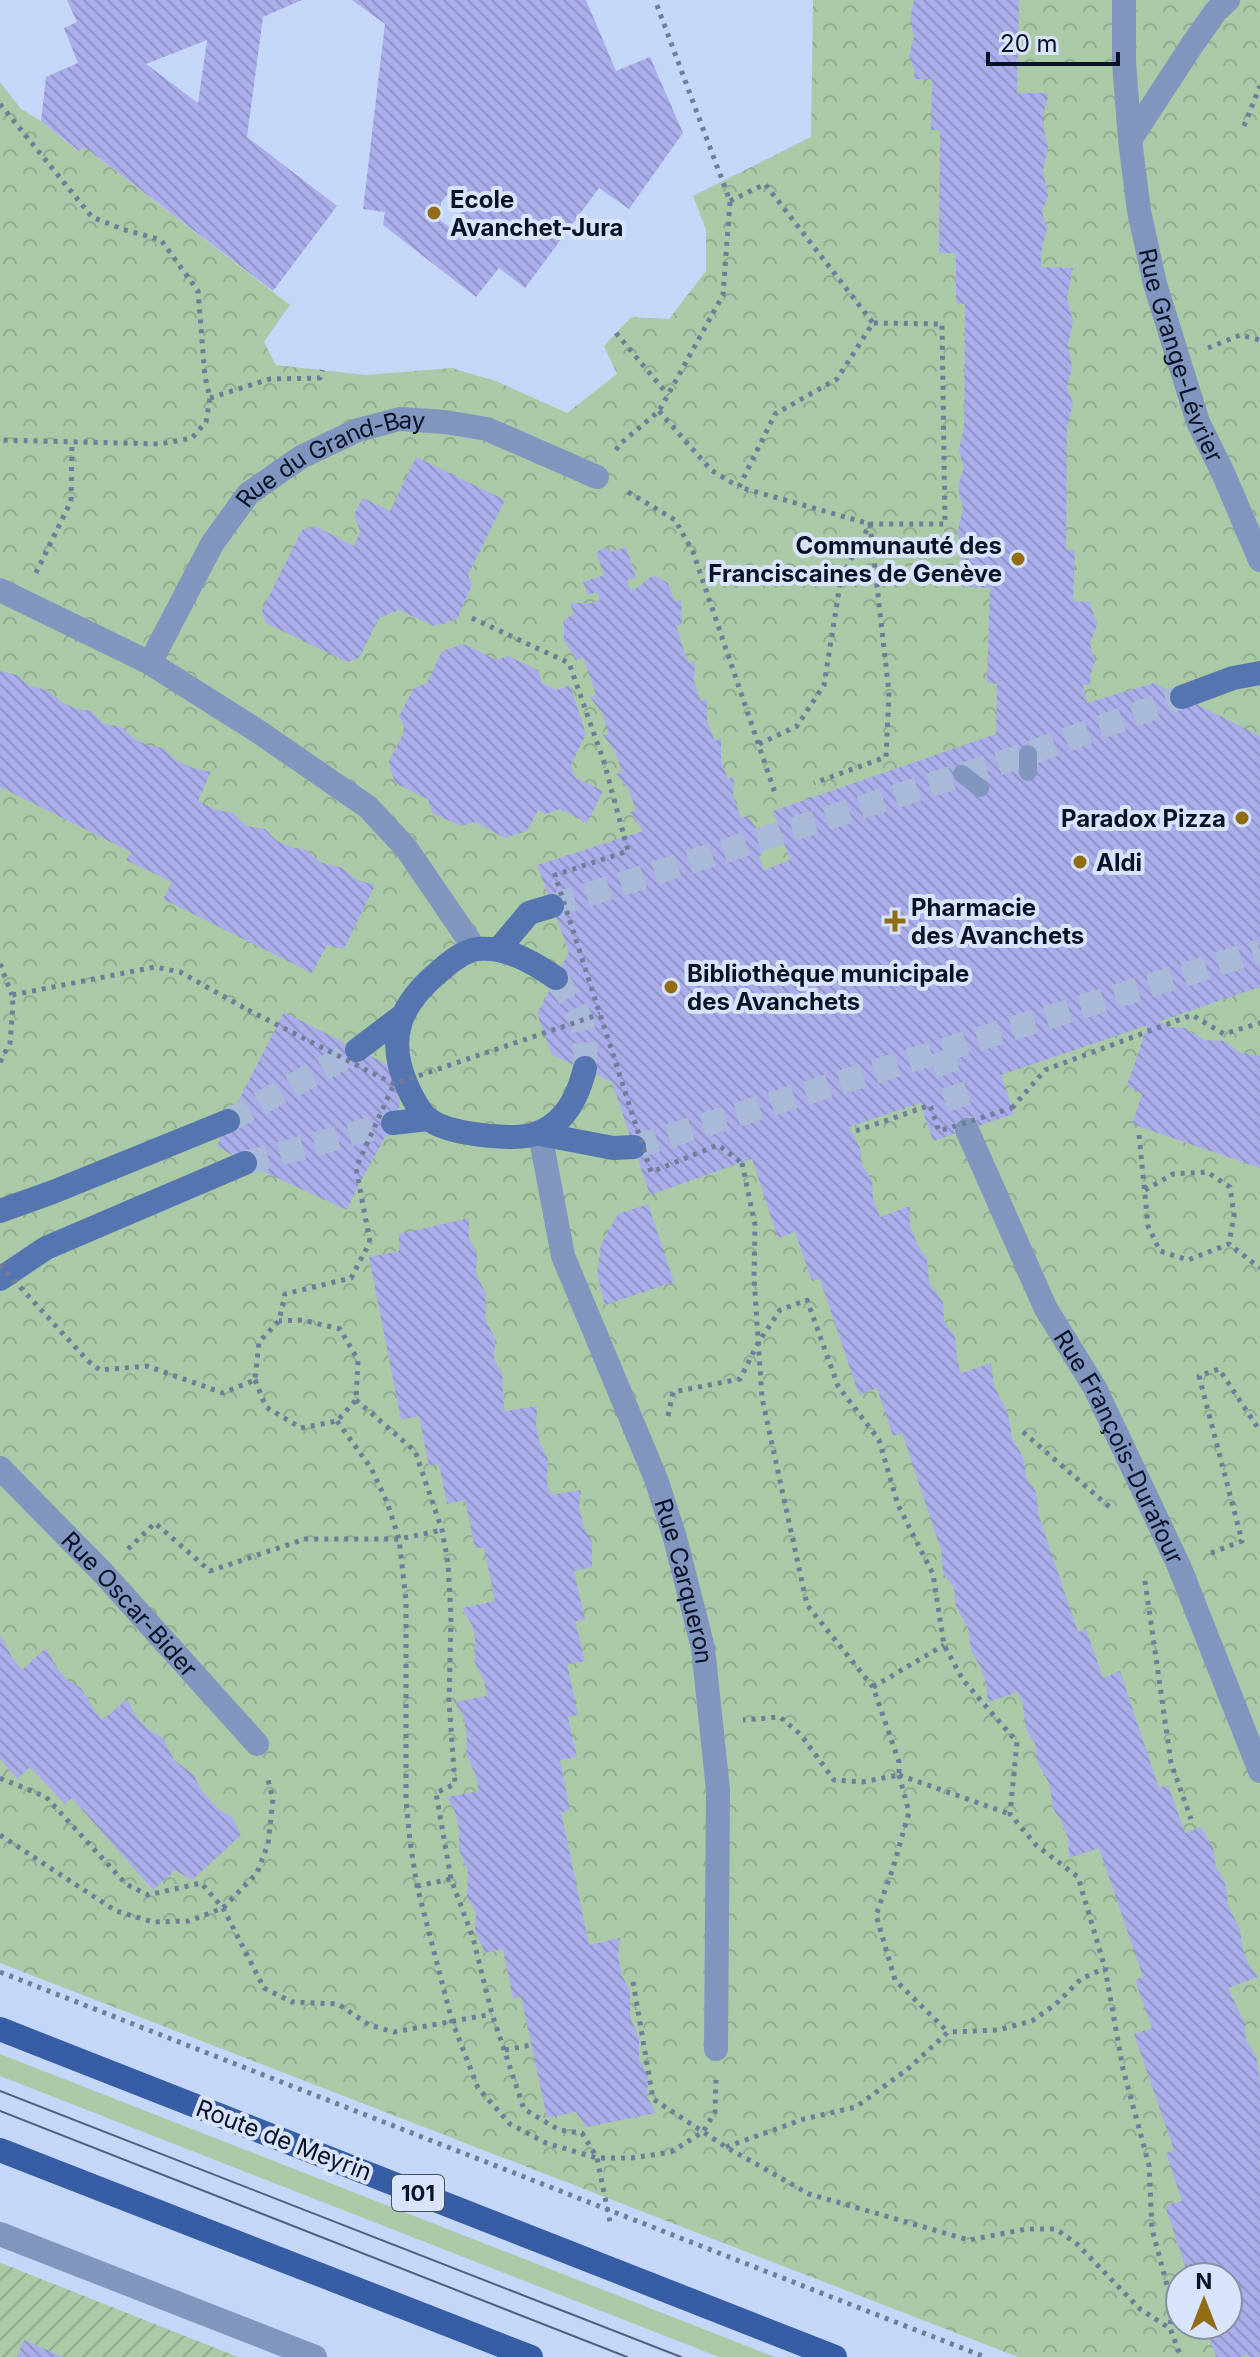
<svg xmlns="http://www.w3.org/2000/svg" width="1260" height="2357" viewBox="0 0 1260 2357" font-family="Inter,sans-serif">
<defs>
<pattern id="park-crowns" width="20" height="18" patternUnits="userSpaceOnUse" patternTransform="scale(2)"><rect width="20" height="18" fill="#aacaa7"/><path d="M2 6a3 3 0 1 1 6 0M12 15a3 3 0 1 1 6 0" fill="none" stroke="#91ac90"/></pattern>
<pattern id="garden-furrows" width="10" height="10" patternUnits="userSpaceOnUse" patternTransform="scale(2)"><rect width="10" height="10" fill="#aacaa7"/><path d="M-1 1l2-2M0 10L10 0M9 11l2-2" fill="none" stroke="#91ac90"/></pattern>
<pattern id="building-back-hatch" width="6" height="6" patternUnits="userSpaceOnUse" patternTransform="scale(2)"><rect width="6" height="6" fill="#aaade9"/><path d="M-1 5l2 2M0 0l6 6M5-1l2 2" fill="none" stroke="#9194c8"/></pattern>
</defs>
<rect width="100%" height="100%" fill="#c5d7f8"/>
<path fill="#aacaa7" d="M0,2054L775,2357H719L0,2076Z"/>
<path fill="url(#park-crowns)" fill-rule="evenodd" d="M813,0H1260V2357H1018L0,1963V82L21,109L41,121L78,151L83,147L90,151L290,305L264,342L276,365L366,375L452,368L496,381L567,413L617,374L604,346L631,317L669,319L706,271V230L693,196L811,137ZM1180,2277H1228V2325H1180Z"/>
<path fill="url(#garden-furrows)" d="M0,2262L1,2263L238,2357H0Z"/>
<path fill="url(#building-back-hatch)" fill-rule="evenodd" d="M67,0H302L263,17L247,137L337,206L273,291L90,151L83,147L79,151L41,121L46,77L78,63L64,28L77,22ZM207,40L198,103L146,64Z
M352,0H586L616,71L650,57L683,133L629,209L599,188L525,288L499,268L476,297L383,225L385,212L363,209L385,24ZM449,193L466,206L449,227L441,221V202Z
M914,0H1019L1017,93H1049L1044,112V130L1048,148L1043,171L1048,196L1042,212L1047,229L1041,253V267L1073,268L1067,297L1073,322L1068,345L1072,368L1067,388L1073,403L1067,428L1066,550H1075L1073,601L1090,602L1097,625L1090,644L1095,661L1090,677V685H1083L1087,703L1154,683L1260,736V987L1160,1021L1168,1027L1185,1028L1204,1040L1225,1041L1238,1052L1260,1056V1168L1132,1124L1142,1094L1127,1085L1148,1025L1001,1075L1014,1114L933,1141L920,1103L849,1127L860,1148L862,1165L872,1180L873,1199L880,1217L910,1206V1224L917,1244L927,1259L929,1282L943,1302L944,1321L955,1336L957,1360L961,1373L991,1363L994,1386L1008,1413L1012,1438L1024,1459L1026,1477L1036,1492L1039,1516L1078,1632L1086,1629L1103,1678L1120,1671L1159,1788L1168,1785L1185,1833L1201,1827L1213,1848L1216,1867L1225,1882L1228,1906L1240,1929L1242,1947L1248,1963L1258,1977L1228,1988L1244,2022L1246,2040L1256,2056L1260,2081V2161H1258L1260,2166V2357H1250L1248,2354L1240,2357H1216L1205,2325H1228V2277H1189L1165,2206L1182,2201L1166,2153L1174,2150L1134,2034L1152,2028L1135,1980L1143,1977L1099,1848L1069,1858L1068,1838L1062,1822L1053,1808L1049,1783L1037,1762L1035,1743L1026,1730L1023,1705L1018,1692L988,1702L986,1682L980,1666L971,1651L968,1628L956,1607L954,1588L943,1573L941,1550L902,1433L893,1436L877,1388L859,1395L820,1279L812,1281L795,1232L778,1238L752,1159L650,1195L612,1082L552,1055L537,1014L569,952L537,865L643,831L630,812L636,811L629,790L616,774L622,772L615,751L603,735L609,734L602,713L590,697L596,695L583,657L577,660L564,641V619L574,614L570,603H592L600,600L597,592L588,595L583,582L604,575L596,552L609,547L610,552L626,547L636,578L627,580L630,590L637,588L653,575L668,583L675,602L681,599L682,624L676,626L688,663L695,661L694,682L701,701L707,699V721L715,741L721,738V760L728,779L734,777L733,796L741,818L747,816L761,834L762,855L759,857L764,870L790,860L773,811L996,734L997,684L987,683L990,588L957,586L963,549L957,533L963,509L958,486L964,467L959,451L964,427L965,304L956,303V253H939L940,130H931L932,79H914V69L909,55L914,37L910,19Z
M416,457L505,500L468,575L472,585L457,619L434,626L399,610L379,618L359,658L347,662L266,623L262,610L302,530L315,526L354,546L360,532L354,514L363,498L390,511Z
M464,644L496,660L508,656L538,670L542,683L557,690L570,685L586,734L571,765L575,777L603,791L587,823L560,809L546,814L538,810L527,831L505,838L475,822L461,826L432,813L428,799L395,783L389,762L405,730L399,716L414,688L427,683L442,651Z
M0,671L17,675L30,686L47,690L60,701L74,708L91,711L104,724L122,727L133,738L147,745L163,748L177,761L193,768L211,772L198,801L217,810L233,813L247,826L265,829L277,841L291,847L306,850L320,862L342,868L357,880L375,885L344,949L327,945L312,973L163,899L172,882L126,860L131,852L0,787Z
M284,1012L388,1065L400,1104L393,1123L359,1184L347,1210L245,1163L217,1146L228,1121Z
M648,1204L674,1282L605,1305L597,1274L601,1244L618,1214Z
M469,1218V1238L477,1254L476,1275L486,1293L485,1318L495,1339L494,1359L502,1374L504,1411L537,1406L536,1425L540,1444L548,1459L547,1482L551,1495L581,1490L579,1507L584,1528L592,1541V1567L574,1571L585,1620L575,1621L585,1661L567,1664L578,1715L568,1717L577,1757L560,1760L570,1810L561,1812L589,1945L620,1938L618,1956L622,1976L630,1991V2016L639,2038V2058L648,2077L647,2097L656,2113L586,2127L576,2112L547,2118L521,1997L513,1999L503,1949L485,1953L475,1930L476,1912L467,1897L468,1871L459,1850V1830L456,1814L447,1797L479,1791L476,1776L466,1754L467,1738L464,1718L455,1702L487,1696L484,1681L474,1661L475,1639L472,1625L462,1608L495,1601L484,1548H475L465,1500L447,1504L439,1464L429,1466L419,1416L401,1420L369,1257L399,1251V1234Z
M0,1635L13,1659L22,1670L46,1648L56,1667L66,1679L81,1688L94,1710L103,1720L127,1699L136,1716L148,1729L163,1738L174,1760L193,1774L202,1791L218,1809L232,1817L241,1835L192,1880L175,1870L153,1890L72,1798L65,1804L30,1767L17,1779L0,1759Z
M24,2340L63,2357H17Z"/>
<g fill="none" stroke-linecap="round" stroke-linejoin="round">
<path stroke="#a9b9d8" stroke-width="24" stroke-dasharray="24 12" stroke-linecap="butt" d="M941,1051L967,1130"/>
<path stroke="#a9b9d8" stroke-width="24" stroke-dasharray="24 12" stroke-linecap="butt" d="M552,906L1028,754L1182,697
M556,978C581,1013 587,1024 585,1068
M228,1121L357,1050
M634,1147L1260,951
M245,1163L393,1123"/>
<path stroke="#6f7d98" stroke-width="5" stroke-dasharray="4 6" stroke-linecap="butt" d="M0,104L92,217L122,229L161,240L198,291L205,377L210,398L206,422L192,438L160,444L0,440
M1244,126L1260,86
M730,201L765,184L873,323L837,379L775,414L739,487L870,524L889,693L886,757L814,783
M616,333L668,395
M1208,348L1240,335L1260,340
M210,398L270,379L320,378L322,370
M659,411L711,470L739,487
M616,450L620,444L659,411L723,295L730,201L655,0
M628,492L675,520L693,552L775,793
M36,573L71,501L72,442
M472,618L569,663L604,762L624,836
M759,744L797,726L824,685L841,578L870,524H945L942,324L873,323
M0,964L12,995
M0,1062L10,1043L13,1005L12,995L155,967L180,972L248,1010
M1012,1108L1045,1070L1192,1015L1224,1034L1260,1023
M856,1131L922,1108
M1139,1135L1148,1226L1160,1251L1188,1260L1229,1244L1260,1268
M742,1163L755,1225L754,1277L762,1398L807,1605L873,1687L899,1762V1775L862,1782L834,1780L801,1735L780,1717L743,1720
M1145,1190L1173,1174L1207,1172L1230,1187L1234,1215L1229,1244
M88,1361L100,1370L147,1366L223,1393L255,1380L259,1342L279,1321L285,1294L351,1278L370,1242
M255,1380L266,1407L301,1428L337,1421L356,1400L358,1360L340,1329L302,1320L279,1321
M356,1400L415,1451L442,1530L448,1563L451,1617L449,1701L455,1784L436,1793L451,1879L473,1938L492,2014L524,2109L559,2130L582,2133L597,2158L610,2222
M668,1416L673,1392L740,1379L758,1343L780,1310L807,1300L838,1386L879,1440L898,1505L933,1574L944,1645L963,1680L1017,1742L1010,1814L1036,1845L1078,1877L1105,1968L1123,2069L1149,2165L1152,2229L1172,2304L1170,2328L1181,2357
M337,1421L371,1468L387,1502L399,1539L406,1600V1800L410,1841L417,1886L452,2021L478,2088L510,2124L546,2143L597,2158H632L671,2152L703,2132L715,2112L716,2080
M1023,1432L1113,1510
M128,1549L155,1523L210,1571L305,1539H399L442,1530
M1211,1553L1242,1541L1199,1376L1219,1369L1260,1431
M1145,1581L1171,1763L1191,1819
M873,1687L944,1645
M899,1775L909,1812L893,1868L876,1915L895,1980L948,2032
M899,1775L1010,1814
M0,1778L46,1797L126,1884L148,1895L201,1883L223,1908L264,1988L292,2002L338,2004L369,2025L394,2032L492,2014
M0,1835L116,1911L153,1922L189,1921L223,1908L257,1873L268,1844L273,1799L267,1776
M417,1886L451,1879
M0,1972L985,2357
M633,1982L653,2099L726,2147L809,2194L969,2240L1027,2229H1056L1077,2244L1140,2309L1169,2328
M505,2050L531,2045
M726,2147L804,2119L856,2107L909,2068L948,2032L998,2030L1032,2021L1056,2004L1081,1979L1105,1968"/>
<path stroke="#8096be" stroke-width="18" d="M1028,754V772
M962,774L980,788"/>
<g stroke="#8096be" stroke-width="24">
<path id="s1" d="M1124,0V62L1130,140L1139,211L1155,284L1198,422L1224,475L1260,560"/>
<path d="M1130,140L1192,45L1216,11L1228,0"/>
<path d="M0,590L150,663L256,730L368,807L406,848L475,949"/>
<path id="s2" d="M150,663L212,544L248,494L301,457L358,430L400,419L445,422L487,429L597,477"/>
<path id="s3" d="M967,1130L1046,1309L1095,1388L1179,1566L1260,1771"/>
<path id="s4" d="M540,1134L563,1256L656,1479L675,1538L703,1648L718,1790L716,2049"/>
<path id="s5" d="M0,1468L104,1574L257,1744"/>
<path d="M0,2234L315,2357"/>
</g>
<path stroke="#5575b0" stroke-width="24" d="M1182,697L1233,678L1260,673
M498,950L529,913L552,906
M556,978C534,963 506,946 478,949C466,950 450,962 441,970C401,1003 385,1036 407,1086C412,1097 418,1109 426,1117C443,1133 491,1137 514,1137C556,1137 576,1106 585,1068
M357,1050L402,1016
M393,1123L428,1119
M540,1134L613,1148L634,1147
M0,1211L53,1192L228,1121
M0,1279L46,1248L245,1163"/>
<path stroke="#375da5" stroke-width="24" d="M0,2029L835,2357
M0,2150L531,2357"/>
<path stroke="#535f78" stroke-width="2" d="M0,2091L681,2357
M0,2111L627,2357"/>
<path stroke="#6f7d98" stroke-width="5" stroke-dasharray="4 6" stroke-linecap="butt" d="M624,836L628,851L555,875L651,1172L718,1145L742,1163
M248,1010L394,1084L600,1014
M922,1108L930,1105L939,1131L1012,1108
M370,1242L356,1168L394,1084
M0,1265L88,1361"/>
</g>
<g fill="#926c14" stroke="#d8e4fb" stroke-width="3">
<circle cx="434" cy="213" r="8"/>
<circle cx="1018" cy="559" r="8"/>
<circle cx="1242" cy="818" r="8"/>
<circle cx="1080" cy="862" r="8"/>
<path d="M891 909h8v8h8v8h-8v8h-8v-8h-8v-8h8z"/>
<circle cx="671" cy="987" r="8"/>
</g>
<g text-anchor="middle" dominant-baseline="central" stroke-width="8" stroke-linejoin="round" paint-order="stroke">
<rect fill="#d8e4fb" stroke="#465065" stroke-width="2" x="392" y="2175" width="52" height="36" rx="6"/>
<g font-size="22" font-weight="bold" fill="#081125">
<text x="418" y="2193">101</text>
</g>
<g font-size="24" font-weight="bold" fill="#081125" stroke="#d8e4fb" text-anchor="start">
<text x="450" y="199">Ecole<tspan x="450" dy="28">Avanchet-Jura</tspan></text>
<text x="1002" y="545" text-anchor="end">Communauté des<tspan x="1002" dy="28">Franciscaines de Genève</tspan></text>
<text x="1226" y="818" text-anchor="end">Paradox Pizza</text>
<text x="1096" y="862">Aldi</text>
<text x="911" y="907">Pharmacie<tspan x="911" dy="28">des Avanchets</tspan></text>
<text x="687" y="973">Bibliothèque municipale<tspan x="687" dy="28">des Avanchets</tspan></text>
</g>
<g font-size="24" fill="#081125" stroke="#d8e4fb">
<text stroke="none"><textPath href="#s1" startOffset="362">Rue Grange-Lévrier</textPath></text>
<text stroke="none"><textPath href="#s2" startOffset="288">Rue du Grand-Bay</textPath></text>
<text stroke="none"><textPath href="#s3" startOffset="352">Rue François-Durafour</textPath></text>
<text stroke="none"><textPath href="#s4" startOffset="472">Rue Carqueron</textPath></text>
<text stroke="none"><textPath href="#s5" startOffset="188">Rue Oscar-Bider</textPath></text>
<text transform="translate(284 2140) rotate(21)">Route de Meyrin</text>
</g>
</g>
<g transform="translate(1204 2301)"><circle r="38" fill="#d8e4fb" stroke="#8590a5" stroke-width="2"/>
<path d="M0-6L14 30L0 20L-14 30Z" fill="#926c14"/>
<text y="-12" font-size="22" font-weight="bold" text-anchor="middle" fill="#081125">N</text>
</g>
<path d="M988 52v12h130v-12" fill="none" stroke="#081125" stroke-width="4"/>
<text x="1000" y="52" font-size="24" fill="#081125" stroke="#d8e4fb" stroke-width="6" paint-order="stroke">20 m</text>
</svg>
